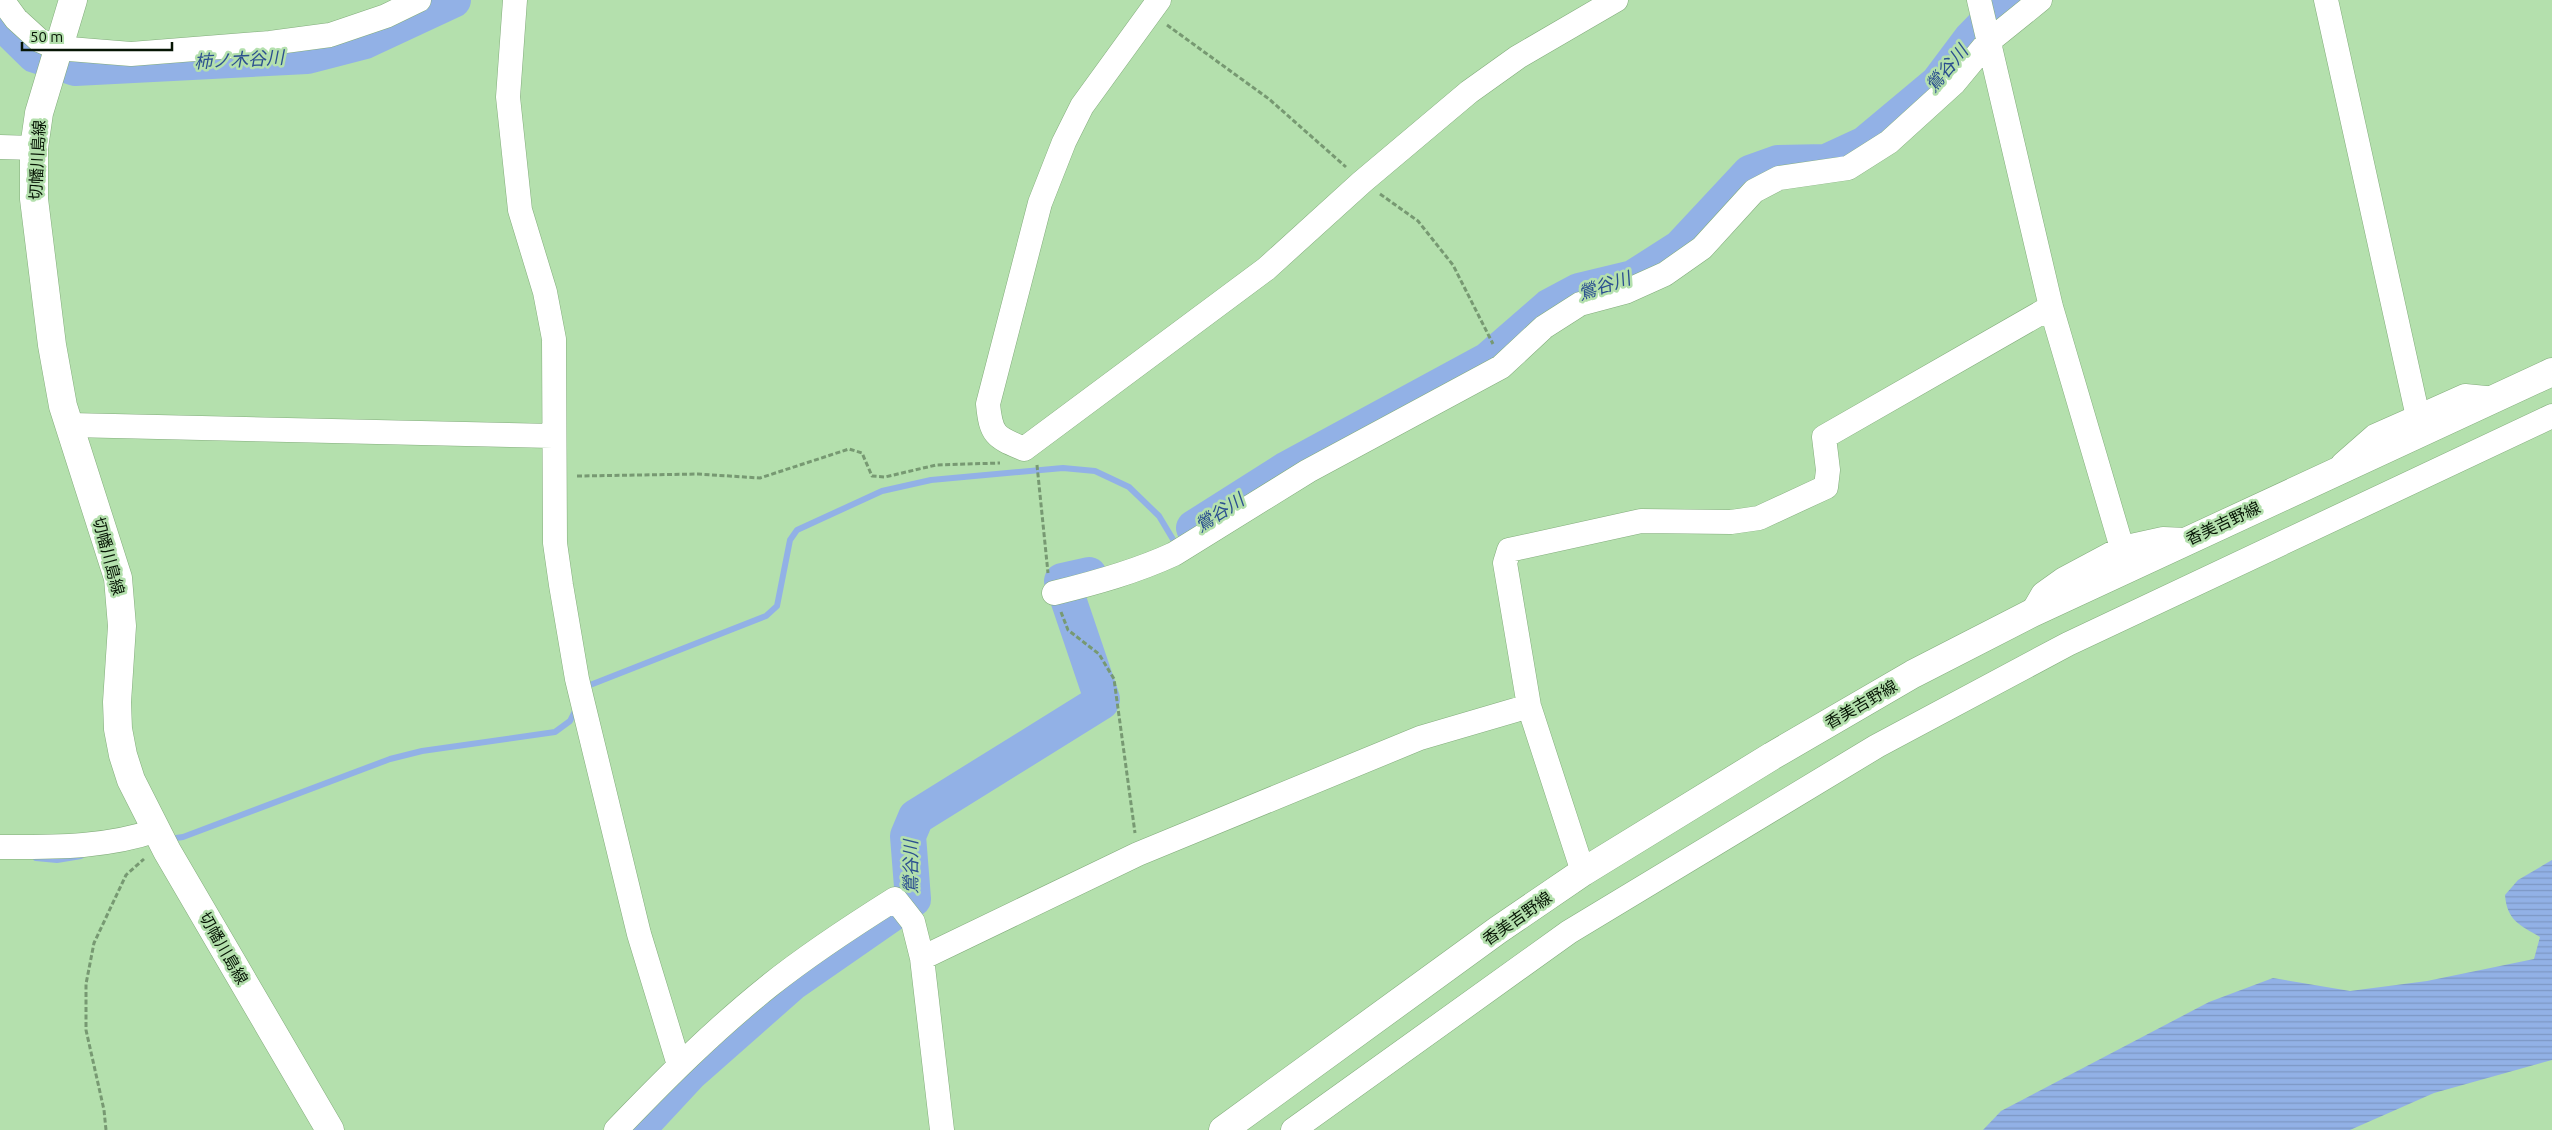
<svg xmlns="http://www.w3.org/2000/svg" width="2552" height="1130" viewBox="0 0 2552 1130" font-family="Ubuntu,'Noto Sans JP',sans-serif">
<defs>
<pattern id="water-rules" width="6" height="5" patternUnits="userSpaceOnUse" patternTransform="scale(1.25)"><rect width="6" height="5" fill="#92b1e6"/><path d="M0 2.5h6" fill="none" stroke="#7c97c4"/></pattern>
</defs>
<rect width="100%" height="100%" fill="#b4e0ad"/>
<path fill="url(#water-rules)" d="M2552,860V1060L2434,1093L2350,1130H1983L2001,1111L2209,1002L2273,978L2350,991L2427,981L2534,959L2540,937C2520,925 2507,921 2505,895L2518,880Z"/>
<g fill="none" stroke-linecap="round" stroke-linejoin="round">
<path stroke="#92b1e6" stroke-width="6" d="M585,687L766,616L777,606L790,540L797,530L882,491L931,480L1063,468L1095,471L1129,487L1159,516L1174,541
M169,839L183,837L390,759L422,751L555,732L570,721L576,709
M36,858L57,860L81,856"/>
<path stroke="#92b1e6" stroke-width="36" d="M0,21L35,55L75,68L307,56L365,41L453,0
M1194,528L1287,469L1488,360L1549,307L1579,291L1633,278L1680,248L1750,173L1778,163L1826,162L1865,144L1938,83L1971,39L2009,0
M637,1130L690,1073L792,983L913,899L908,836L916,817L1101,702L1102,699L1062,581L1089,575"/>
<defs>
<path id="minor" d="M2,0L16,19L39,40L57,48L131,54L270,43L330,35L386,16L419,0
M515,0L508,97L520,210L545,292L554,339L555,543L561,585L577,679L639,934L679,1065
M1159,0L1082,106L1064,142L1040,203L988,404C991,436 996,437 1024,449L1266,269L1362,182L1469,92L1518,57L1616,0
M1979,0L2051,307L2122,548
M2326,0L2418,417L2465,396L2496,399
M0,147L34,148
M70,425L553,436
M2343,464L2375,436L2418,417
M1054,593C1095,583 1135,572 1174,554L1308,471L1501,367L1544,327L1580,304L1625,292L1665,274L1702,248L1754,191L1779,178L1848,168L1889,142L1954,83L1988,42L2040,0
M2032,613L2043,594L2064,579L2122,548L2163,539L2186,540
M0,847C53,847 106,848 157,830
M1583,872L1529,706L1505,563L1509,550L1641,521L1731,522L1759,518L1826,487L1828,470L1824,437L2051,307
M922,958L1138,854L1420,738L1529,706
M616,1130C665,1079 714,1030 769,986C809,954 852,926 895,899L913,922L922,958L942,1130
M1293,1130L1569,932L1877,746L2068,644L2552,416"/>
<path id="secondary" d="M73,0L39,113L34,148V199L52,345L63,406L118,578L122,626L117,702L118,729L123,755L131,780L167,851L330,1130
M1223,1130L1498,930L1583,872L1772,756L1913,674L2032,613L2552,372"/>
</defs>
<use href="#minor" stroke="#82ac7b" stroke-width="25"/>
<use href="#secondary" stroke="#82ac7b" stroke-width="29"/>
<path stroke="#779972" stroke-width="3" stroke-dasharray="5 2.5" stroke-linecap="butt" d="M1167,25L1269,99L1346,167
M1380,194L1418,221L1453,265L1493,344
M1037,465L1048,573
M577,476L698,474L760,478L849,449L862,453L872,476L885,477L936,465L1000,463
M1061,612L1068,630L1099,654L1114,679L1135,833
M106,1130L104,1110L86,1030V984L94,943L126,875L144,859"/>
<use href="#minor" stroke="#fff" stroke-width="24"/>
<use href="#secondary" stroke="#fff" stroke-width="28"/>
</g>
<g text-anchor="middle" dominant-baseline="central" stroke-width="5" stroke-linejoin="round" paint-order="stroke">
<g font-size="16" fill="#061504" stroke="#b4e0ad">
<text transform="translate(37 160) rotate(-87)">切幡川島線</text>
<text transform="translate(2223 523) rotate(-25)">香美吉野線</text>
<text transform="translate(109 556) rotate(75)">切幡川島線</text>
<text transform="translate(1861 704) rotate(-30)">香美吉野線</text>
<text transform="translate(1517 918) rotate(-35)">香美吉野線</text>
<text transform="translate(224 948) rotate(60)">切幡川島線</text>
</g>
<g font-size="18" font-style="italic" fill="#2b4f8f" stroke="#b4e0ad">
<text transform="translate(239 59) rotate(-3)">柿ノ木谷川</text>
<text transform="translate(1946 68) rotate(-50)">鶯谷川</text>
<text transform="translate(1604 285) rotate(-18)">鶯谷川</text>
<text transform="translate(1219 512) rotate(-33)">鶯谷川</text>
<text transform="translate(910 867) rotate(-90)">鶯谷川</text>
</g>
</g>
<path d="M22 42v8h150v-8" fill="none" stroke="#061504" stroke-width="2.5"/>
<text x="30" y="42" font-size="15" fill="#061504" stroke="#b4e0ad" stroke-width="4" paint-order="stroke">50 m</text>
</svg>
